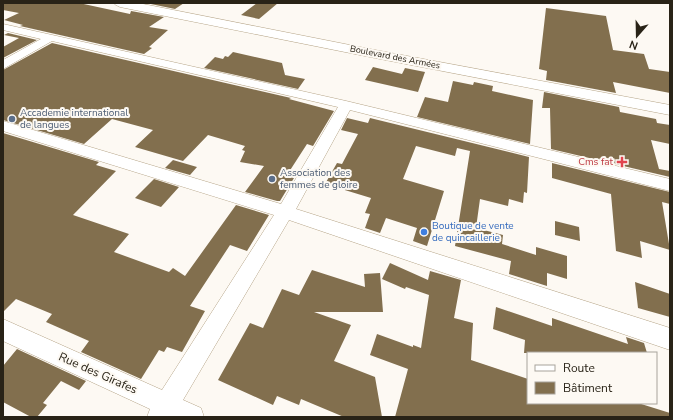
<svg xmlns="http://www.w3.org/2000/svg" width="673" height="420" viewBox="0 0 673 420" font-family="'Nunito Sans',sans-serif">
<rect width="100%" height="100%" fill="#fdf9f3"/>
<path fill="#826f4e" d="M3,3H79L130,14L131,11L164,17L149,27L168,30L149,47L152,48L144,54L20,26L23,25L4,20L19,13L3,10Z
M146,3H184L175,9Z
M257,3H278L259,19L241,15Z
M546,8L606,16L613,50L644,54L649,69L670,72V93L613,82L616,93L546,80L547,71L539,69Z
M8,33L37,40L3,58V47L19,38L4,35Z
M52,43L291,98L289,99L334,111L313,146L307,144L287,175L294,178L280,201H277L245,192L264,166L240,162L245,151L242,150L245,146L208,135L183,161L135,147L153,130L112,119L84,144L3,120V70Z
M233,52L282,63L285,75L305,79L298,89L204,68L215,57L223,59L225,56L228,57Z
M373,67L402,74L405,68L425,72L418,92L365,80Z
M453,81L473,85L474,82L493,86L492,91L533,100L530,144L417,117L425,97L448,102Z
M544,92L619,107L620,112L656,119L657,123L670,125V144L651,140L659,169L670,171V177L551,149L550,108H542Z
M347,118L368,123L370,118L529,157L527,193L524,192L523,203L509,199L508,206L480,199L476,228L503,235L502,244L536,255V247L567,256V279L547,273V286L509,274L511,261L455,246L470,151L457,148L455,156L416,146L403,179L444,191L427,246L413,241L417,228L386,218L380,233L365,228L370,214L365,213L371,198L325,184L337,163L342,164L358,134L341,130Z
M3,133L99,162L96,165L116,171L73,215L129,234L114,252L169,272L173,268L185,276L236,205L269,215L247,251L230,245L190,306L205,311L182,352L167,347L164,352L159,350L141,379L81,352L89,341L46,322L52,314L16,299L3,312Z
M173,160L197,167L190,175L165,168Z
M552,163L670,192V204L662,202L670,250L640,241L642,258L616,251L611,194L552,178Z
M154,179L179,187L161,207L135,198Z
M555,221L579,227L580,241L555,235Z
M390,263L428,280L430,271L461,280L454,318L473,323L471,360L528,379V403H638L670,413V417H395L408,369L370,355L377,334L413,347V345L421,348L429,295L406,287L405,289L382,279Z
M312,270L365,287L364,274L380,273L383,312H314L351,325L334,361L375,377L382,417H344L301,399L299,405L277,396L273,405L218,380L250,323L263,328L282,289L299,295Z
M635,282L670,294V317L638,308Z
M496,307L552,326V318L628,344L626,337L644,343L647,353H524L525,340L493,329Z
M17,349L86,381L79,390L61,381L43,403L47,405L37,417H31L3,402V366Z"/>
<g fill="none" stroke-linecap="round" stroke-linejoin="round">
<defs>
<path id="minor" d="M3,24L346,101L670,179V191L350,110L296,209L670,328V350L289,220L183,400L201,408L204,417H147L150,409L3,341V319L162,390L274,215L3,131V121L281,204L338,107L52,41L3,69V60L41,39L3,30Z"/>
<path id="tertiary" d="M114,3H138L375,50L670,105V115L375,58L120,7L116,5Z"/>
</defs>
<use href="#minor" stroke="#b5a487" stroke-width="1"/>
<use href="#tertiary" stroke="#b5a487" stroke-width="1"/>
<use href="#minor" fill="#fff" fill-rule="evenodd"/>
<use href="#tertiary" fill="#fff" fill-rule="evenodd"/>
</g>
<g fill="#5c6f8a" stroke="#fdf9f3" stroke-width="1.5">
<circle cx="12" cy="119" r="4"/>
<circle cx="272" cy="179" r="4"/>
</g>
<path fill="#e0444e" stroke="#fdf9f3" stroke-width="1.5" d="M620 156h4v4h4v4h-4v4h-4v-4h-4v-4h4z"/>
<circle fill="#3f7fe0" stroke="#fdf9f3" stroke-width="1.5" cx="424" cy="232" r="4"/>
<g text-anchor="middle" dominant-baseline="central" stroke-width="4" stroke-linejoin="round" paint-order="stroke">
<g font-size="9" fill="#292317" stroke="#fdf9f3">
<text transform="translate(395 57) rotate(11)">Boulevard des Armées</text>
</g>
<g font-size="10" fill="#4e5e75" stroke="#fdf9f3" text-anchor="start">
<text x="20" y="113">Accademie international<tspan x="20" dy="12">de langues</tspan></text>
<text x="280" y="173">Association des<tspan x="280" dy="12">femmes de gloire</tspan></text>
</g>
<g font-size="10" fill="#be3a42" stroke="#fdf9f3" text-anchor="end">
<text x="613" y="162">Cms fat</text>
</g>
<g font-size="10" fill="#366cbe" stroke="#fdf9f3" text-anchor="start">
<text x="432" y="226">Boutique de vente<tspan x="432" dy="12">de quincaillerie</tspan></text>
</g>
<g font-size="12" fill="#292317" stroke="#fdf9f3">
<text transform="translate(98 373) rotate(24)">Rue des Girafes</text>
</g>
</g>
<rect width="673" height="420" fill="none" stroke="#292317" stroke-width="8"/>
<rect x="527" y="352" width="130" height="52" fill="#fdf9f3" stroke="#a8a39b"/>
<rect x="535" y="365" width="20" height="6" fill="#ffffff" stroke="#a8a39b"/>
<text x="563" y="372" font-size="12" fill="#292317">Route</text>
<rect x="535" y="382" width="20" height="12" fill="#826f4e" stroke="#a8a39b"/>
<text x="563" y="392" font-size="12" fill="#292317">Bâtiment</text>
<g transform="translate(637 36) rotate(200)" stroke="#fdf9f3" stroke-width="3" paint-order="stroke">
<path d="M0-3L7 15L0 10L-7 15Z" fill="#292317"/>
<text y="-6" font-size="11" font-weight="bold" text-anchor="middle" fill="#292317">N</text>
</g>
</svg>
